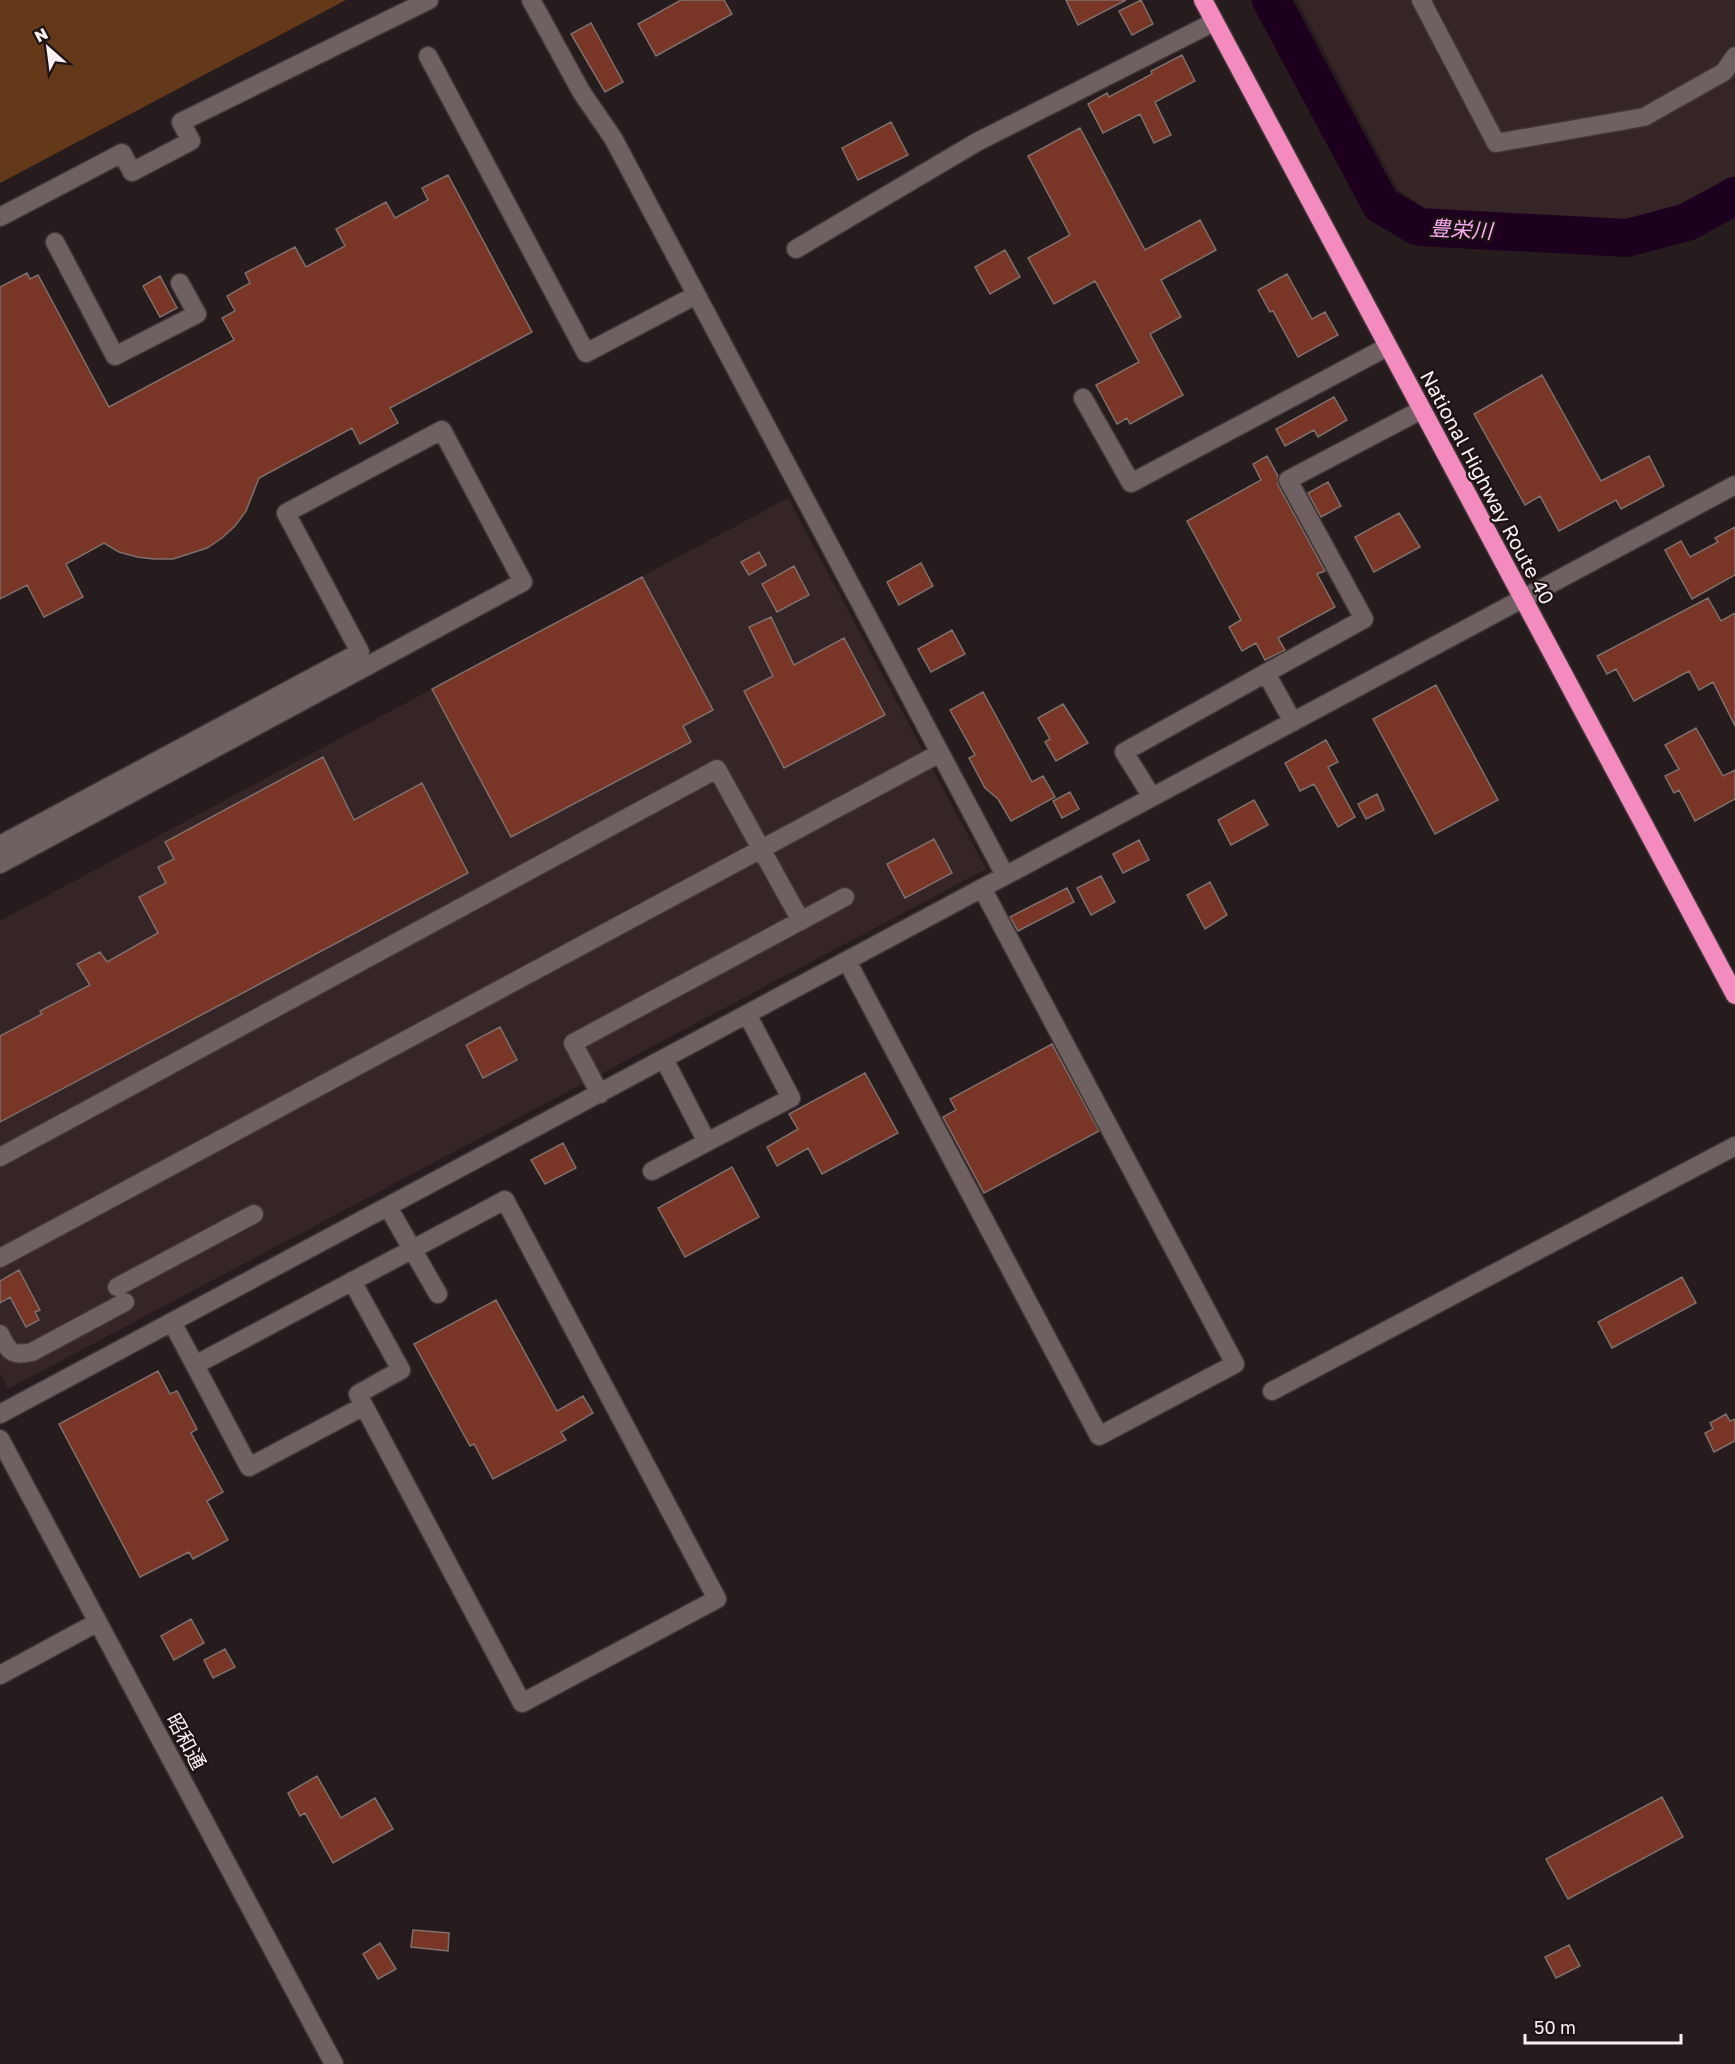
<svg xmlns="http://www.w3.org/2000/svg" width="1735" height="2064" viewBox="0 0 1735 2064" font-family="'Golos Text','Noto Sans JP',sans-serif">
<rect width="100%" height="100%" fill="#271c1d"/>
<path fill="#362527" d="M1297,0H1735V182L1689,206L1612,223L1429,211L1398,190Z
M788,498L986,869L8,1389L0,1373V921Z"/>
<path fill="#643919" d="M0,0H346L0,183Z"/>
<g fill="none" stroke-linecap="round" stroke-linejoin="round">
<path stroke="#1d001d" stroke-width="38" d="M1271,0L1381,205L1419,227L1627,238L1687,222L1735,196"/>
</g>
<path fill="#793526" stroke="#7d706d" stroke-width="1.5" d="M681,0H724L732,14L656,56L638,24Z
M1066,0H1126L1078,25Z
M1141,0L1153,24L1132,35L1119,11Z
M591,23L623,82L605,92L571,34Z
M1182,55L1195,81L1155,102L1171,135L1154,143L1140,114L1103,133L1088,104L1107,93L1109,97L1152,74L1151,71Z
M891,122L908,155L858,180L842,148Z
M1080,128L1145,250L1200,220L1216,250L1161,280L1181,317L1150,334L1183,395L1130,424L1127,418L1117,424L1096,385L1139,362L1095,281L1054,304L1028,258L1070,235L1028,156Z
M448,175L532,332L390,408L398,423L360,444L352,428L259,478L246,511L235,526L222,538L207,548L173,559H154L137,557L119,552L104,543L66,564L83,597L44,617L27,585L0,599V287L27,273L30,279L38,275L109,407L234,340L222,318L235,311L227,296L250,283L245,273L295,247L306,267L345,246L336,229L386,202L395,218L428,200L422,188Z
M1005,250L1020,277L990,294L975,267Z
M1287,274L1312,319L1325,312L1338,335L1298,357L1273,311L1270,312L1258,290Z
M160,276L177,308L160,317L143,286Z
M1542,375L1601,481L1649,456L1664,486L1621,509L1616,500L1559,531L1540,496L1525,505L1474,414Z
M1334,397L1347,420L1318,437L1314,430L1285,446L1276,429Z
M1267,456L1278,476V485L1325,571L1317,574L1335,607L1278,638L1285,650L1265,660L1256,643L1242,651L1229,627L1241,620L1187,521L1261,480L1253,464Z
M1328,482L1341,506L1321,517L1308,493Z
M1399,513L1420,547L1374,572L1355,537Z
M1735,527V575L1692,599L1665,550L1681,541L1690,557L1718,542L1715,538Z
M759,552L766,565L749,575L741,562Z
M921,563L933,586L899,605L887,582Z
M794,566L809,595L777,612L762,584Z
M642,577L713,710L683,726L691,742L511,837L432,689Z
M1708,598L1721,621L1735,613V726L1713,682L1699,690L1689,671L1634,701L1616,669L1607,674L1597,656Z
M771,617L794,665L844,638L885,715L784,768L744,691L773,676L749,627Z
M952,630L965,654L931,672L918,649Z
M1436,685L1498,800L1435,834L1373,719Z
M983,692L1032,782L1043,776L1055,797L1011,821L998,799L985,788L969,758L975,755L950,710Z
M1063,704L1088,743L1056,761L1045,742L1050,739L1038,718Z
M1696,728L1723,776L1735,770V799L1695,821L1679,790L1674,793L1665,776L1679,769L1665,745Z
M1326,740L1338,762L1328,767L1355,817L1338,827L1314,784L1300,791L1285,763Z
M323,757L354,820L422,783L468,873L0,1122V1036L42,1014L40,1011L90,985L77,964L100,952L107,962L158,933L139,897L166,883L158,867L174,859L165,842Z
M1070,792L1079,809L1062,818L1053,801Z
M1377,794L1384,810L1366,819L1358,804Z
M1254,800L1268,825L1231,845L1218,820Z
M934,839L952,873L905,898L887,864Z
M1139,840L1149,860L1123,873L1113,854Z
M1101,876L1115,902L1091,915L1077,888Z
M1210,882L1227,915L1205,929L1187,895Z
M1067,888L1074,902L1018,931L1010,917Z
M500,1027L517,1060L483,1078L466,1045Z
M1052,1044L1099,1131L984,1193L943,1117L956,1110L950,1099Z
M865,1073L898,1133L822,1174L808,1148L777,1166L767,1147L798,1129L789,1114Z
M563,1143L576,1168L545,1184L531,1160Z
M732,1167L759,1217L685,1257L658,1208Z
M19,1270L40,1310L35,1312L39,1320L26,1327L10,1297L0,1303V1281Z
M1682,1277L1696,1303L1612,1348L1598,1322Z
M496,1300L557,1411L583,1396L593,1413L561,1432L566,1440L493,1479L474,1444L470,1446L414,1344Z
M158,1371L170,1394L177,1391L197,1429L191,1433L223,1492L207,1501L228,1540L193,1559L189,1552L140,1577L59,1424Z
M1726,1414L1730,1421L1735,1419V1441L1714,1452L1705,1433L1713,1429L1710,1423Z
M191,1619L204,1643L174,1660L161,1636Z
M225,1649L235,1667L213,1678L204,1660Z
M317,1776L341,1818L375,1798L393,1829L333,1863L305,1813L300,1816L288,1793Z
M1662,1797L1683,1837L1568,1899L1546,1859Z
M413,1930L449,1933L448,1951L411,1947Z
M380,1943L396,1969L378,1979L363,1954Z
M1569,1945L1580,1966L1556,1978L1545,1957Z"/>
<g fill="none" stroke-linecap="round" stroke-linejoin="round">
<defs>
<path id="minor" d="M531,0L582,93L613,138L1005,875
M1421,0L1496,143L1644,117L1724,72L1735,56
M428,56L586,353L696,295
M0,217L122,153L132,172L191,141L181,122L429,0
M55,242L115,356L197,314L180,283
M796,249L977,142L1214,22
M1083,398L1131,483L1387,347
M1266,673L1364,619L1288,480L1421,410
M1152,797L1124,752L1266,673L1293,722
M0,845L360,652L286,513L442,430L523,582L0,864
M847,961L1099,1436L1235,1364L982,888
M664,1059L707,1142
M600,1094L573,1043L845,897
M0,1157L717,769L801,921
M652,1171L791,1098L747,1014
M388,1207L438,1294
M0,1258L940,753
M352,1281L401,1370L358,1394L364,1406
M117,1287L254,1214
M172,1322L249,1467L364,1406L522,1703L717,1599L505,1200L195,1365
M0,1334C9,1352 11,1356 32,1352L125,1302
M1272,1391L1735,1146
M0,1414L1735,485
M0,1439L334,2064
M0,1675L98,1622"/>
<path id="highway" d="M1203,0L1735,995"/>
</defs>
<use href="#minor" stroke="#3f3637" stroke-width="21"/>
<use href="#highway" stroke="#3f3637" stroke-width="21"/>
<use href="#minor" stroke="#6f6162" stroke-width="18"/>
<use href="#highway" stroke="#f48bbe" stroke-width="18"/>
</g>
<g text-anchor="middle" dominant-baseline="central" stroke-width="4.5" stroke-linejoin="round" paint-order="stroke">
<g font-size="20" fill="#f9f1f2" stroke="#1e1314">
<text transform="translate(1488 487) rotate(62)">National Highway Route 40</text>
<text transform="translate(187 1741) rotate(62)">昭和通</text>
</g>
<g font-size="21" font-style="italic" fill="#faadf6" stroke="#1e1314">
<text transform="translate(1461 229) rotate(3)">豊栄川</text>
</g>
</g>
<g transform="translate(48 48) rotate(332)" stroke="#1e1314" stroke-width="4.5" paint-order="stroke">
<path d="M0-4.5L10 22L0 15L-10 22Z" fill="#f9f1f2"/>
<text y="-9" font-size="16" font-weight="bold" text-anchor="middle" fill="#f9f1f2">N</text>
</g>
<path d="M1525 2034v9h156v-9" fill="none" stroke="#f9f1f2" stroke-width="3"/>
<text x="1534" y="2034" font-size="18" fill="#f9f1f2" stroke="#1e1314" stroke-width="4.5" paint-order="stroke">50 m</text>
</svg>
